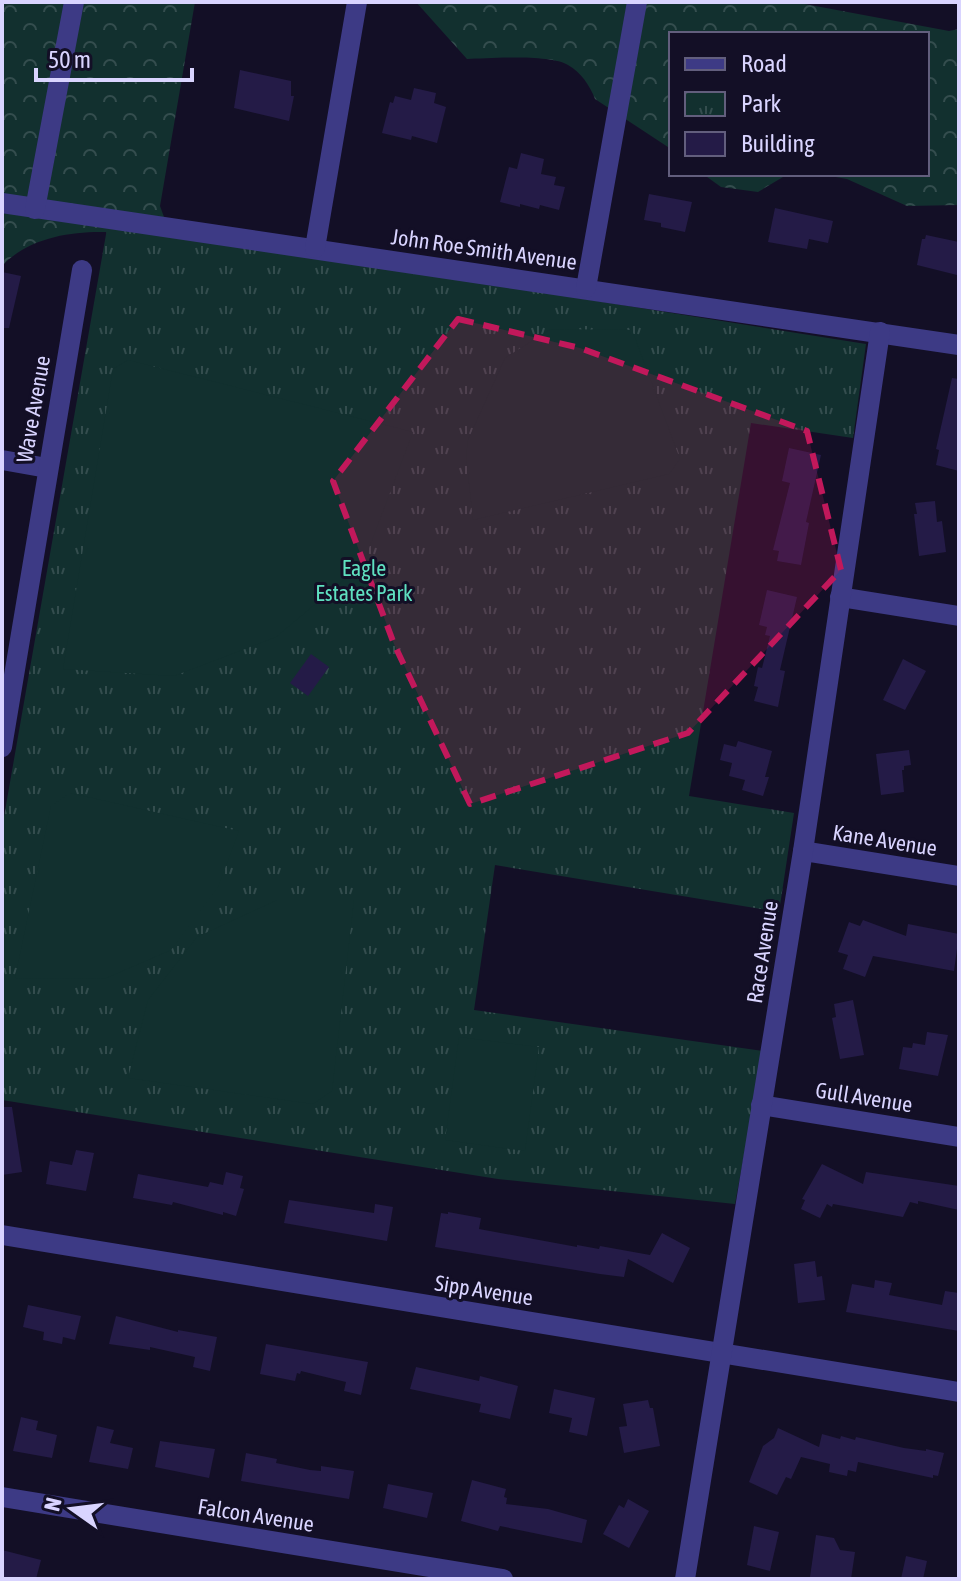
<svg xmlns="http://www.w3.org/2000/svg" width="961" height="1581" viewBox="0 0 961 1581" font-family="'Asap Condensed',sans-serif">
<style>
.forest{fill:url(#forest-crowns)}
.park{fill:url(#park-tufts)}
.garden{fill:#12302f}
.building{fill:#241b47}
.lines{fill:none;stroke-linecap:round;stroke-linejoin:round}
.minor{stroke:#3d3a85;stroke-width:20}
.marked{fill:#c2185b;fill-opacity:0.2;stroke:#c2185b;stroke-width:6;stroke-dasharray:16 10;stroke-linejoin:round}
.labels{text-anchor:middle;stroke-width:6;stroke-linejoin:round;paint-order:stroke}
.street-label{font-size:22px;fill:#d9d4ff;stroke:#130f26}
.park-label{font-size:22px;fill:#5fe0c0;stroke:#130f26}
</style>
<defs>
<pattern id="forest-crowns" width="20" height="18" patternUnits="userSpaceOnUse" patternTransform="scale(2)"><rect width="20" height="18" fill="#12302f"/><path d="M2 6a3 3 0 1 1 6 0M12 15a3 3 0 1 1 6 0" fill="none" stroke="#344d4e"/></pattern>
<pattern id="park-tufts" width="24" height="20" patternUnits="userSpaceOnUse" patternTransform="scale(2)"><rect width="24" height="20" fill="#12302f"/><path d="M3 7l-1-3M5 7V3M7 7l1-3M15 17l-1-3M17 17v-4M19 17l1-3" fill="none" stroke="#344d4e"/></pattern>
</defs>
<rect width="100%" height="100%" fill="#130f26"/>
<!-- forest -->
<g class="forest">
<path d="M2,2H195L160,206L173,242L115,252L106,232C70,231 28,238 2,266Z"/>
<path d="M416,2H794L949,31L959,29V205L907,206L847,179L819,174H927V34H671V149L595,99C590,86 581,72 568,65C551,54 489,58 467,59Z"/>
<path d="M703,174H788L758,192L721,187Z"/>
</g>
<!-- park -->
<path class="park" d="M108,223L866,344L853,438L751,423L689,796L794,813L779,912L495,865L474,1010L763,1051L735,1204L498,1179L2,1100V828Z"/>
<!-- garden -->
<g class="garden">
<path d="M551,329L632,330L680,459L669,474L473,520L466,456L468,440L505,358Z"/>
<path d="M128,360L413,432L363,564L276,637L174,676L63,669L113,369Z"/>
<path d="M70,793L239,831L218,887L171,950L104,979L15,978L51,806Z"/>
<path d="M277,900H354L332,1091L313,1104L128,1078L148,1000L197,937Z"/>
<path d="M459,1037L539,1047L525,1151L445,1140Z"/>
</g>
<!-- building -->
<g class="building">
<path d="M240,70L291,81V96H294L289,121L234,108Z"/>
<path d="M414,88L436,93L434,103L446,107L437,143L412,136L411,140L382,133L390,102L393,103L395,96L411,100Z"/>
<path d="M521,153L544,159L541,174L556,177L554,185L565,187L559,210L540,205L539,209L520,204V207L500,202L509,167L517,169Z"/>
<path d="M649,194L692,202L685,232L661,227V223L644,220Z"/>
<path d="M775,208L833,221L828,243L809,239L807,249L768,242Z"/>
<path d="M926,235L959,242L957,275L917,265L922,239H925Z"/>
<path d="M2,272L21,276L9,328H2Z"/>
<path d="M952,378L959,379V471L936,465L939,450L936,449Z"/>
<path d="M789,448L821,455L806,522L809,523L801,565L777,561L779,551L773,550L790,483L782,481Z"/>
<path d="M935,501L937,522L942,521L946,552L919,556L914,514H917L915,503Z"/>
<path d="M767,590L797,597L780,670L785,671L778,707L754,701L758,687L754,686L758,667L762,668L770,636L765,635L767,627L759,625Z"/>
<path d="M311,654L329,667L308,696L290,683Z"/>
<path d="M903,659L926,671L905,710L883,700Z"/>
<path d="M738,741L772,751L765,777H769L763,796L742,790L745,780L729,776L732,763L720,760L724,744L736,747Z"/>
<path d="M909,750L911,765L904,766V770H902L904,792L881,795L876,754Z"/>
<path d="M863,920L906,936L908,924L959,934L954,971L873,956L865,977L843,969L848,955L838,952L849,922L860,926Z"/>
<path d="M853,1000L864,1055L840,1059L832,1018L836,1017L834,1004Z"/>
<path d="M927,1032L948,1035L938,1076L899,1069L903,1047L912,1048L913,1043L925,1045Z"/>
<path d="M2,1107H12L22,1172L2,1175Z"/>
<path d="M76,1150L94,1153L86,1191L46,1184L50,1161L72,1165Z"/>
<path d="M822,1164L863,1184L866,1172L959,1186V1210L918,1201V1204L910,1202L903,1217L833,1204L832,1207L827,1204L820,1218L801,1209L805,1200L802,1199Z"/>
<path d="M226,1172L243,1176L240,1188L244,1189L236,1216L223,1212V1215L173,1202L172,1205L133,1198L138,1174L208,1187L210,1182L223,1185Z"/>
<path d="M289,1200L374,1213L375,1204L393,1207L387,1241L284,1223Z"/>
<path d="M448,1212L481,1218L479,1229L577,1247V1245L599,1249L600,1246L650,1255L662,1233L690,1248L673,1283L628,1259L624,1277L600,1274L435,1247L441,1213L448,1214Z"/>
<path d="M815,1261L817,1277L822,1276L825,1300L798,1303L794,1264Z"/>
<path d="M875,1280L892,1283L889,1295L942,1305L945,1291L959,1293V1331L846,1312L852,1284L874,1288Z"/>
<path d="M28,1305L81,1316L75,1340L63,1337L62,1344L43,1340L44,1332L23,1327Z"/>
<path d="M116,1316L178,1332V1330L217,1337L210,1371L193,1367L195,1357L150,1347V1350L109,1344Z"/>
<path d="M266,1344L368,1362L361,1395L344,1391L346,1382L301,1371L300,1374L297,1373L295,1381L260,1374Z"/>
<path d="M416,1367L479,1381L480,1376L518,1386L510,1419L479,1412L481,1404L410,1389Z"/>
<path d="M554,1389L595,1398L587,1436L569,1432L572,1418L549,1413Z"/>
<path d="M648,1400L650,1408H653L660,1446L624,1453L619,1427L627,1426L623,1404Z"/>
<path d="M21,1417L38,1421L36,1430L57,1435L52,1458L13,1451Z"/>
<path d="M97,1426L114,1430L110,1443L133,1448L128,1469L89,1462Z"/>
<path d="M778,1428L819,1447L822,1434L840,1439L841,1436L855,1440L856,1437L904,1448L926,1451V1449L944,1453L938,1476L933,1475V1478L858,1462L856,1472L848,1470L847,1476L829,1472L830,1464L801,1457L791,1479L786,1477L777,1495L749,1482L763,1446L774,1438Z"/>
<path d="M160,1441L215,1449L209,1478L155,1467Z"/>
<path d="M246,1453L277,1459L276,1463L310,1470L321,1471V1466L354,1471L349,1499L241,1481Z"/>
<path d="M472,1480L506,1489L504,1497L507,1498L506,1504L548,1509L587,1520L582,1543L500,1526L498,1531L461,1521Z"/>
<path d="M388,1484L433,1493L427,1518L383,1508Z"/>
<path d="M628,1499L649,1511L629,1548L603,1534L619,1505L624,1508Z"/>
<path d="M754,1526L779,1532L770,1571L747,1565Z"/>
<path d="M816,1535L834,1538L840,1550L855,1552L851,1579L810,1577Z"/>
<path d="M2,1550L41,1560L36,1579H2Z"/>
<path d="M906,1556L927,1561L923,1579H901Z"/>
</g>
<g class="lines">
<!-- minor -->
<g class="minor">
<path d="M2,203L959,345"/>
<path d="M35,209L74,2"/>
<path d="M315,248L357,2"/>
<path d="M586,288L637,2"/>
<path d="M2,460L47,468"/>
<path d="M840,597L959,616"/>
<path d="M2,747L82,270"/>
<path d="M803,851L959,876"/>
<path d="M761,1105L959,1137"/>
<path d="M2,1235L959,1392"/>
<path d="M2,1497L503,1579"/>
<path d="M685,1579L803,851L880,332"/>
</g>
</g>
<!-- marked area -->
<path class="marked" d="M458,319L580,348L807,431L841,570L688,733L470,804L394,644L333,481Z"/>
<g class="labels">
<!-- street labels -->
<g class="street-label">
<text transform="translate(484 249) rotate(8)" y="8">John Roe Smith Avenue</text>
<text transform="translate(33 409) rotate(-80)" y="8">Wave Avenue</text>
<text transform="translate(885 840) rotate(9)" y="8">Kane Avenue</text>
<text transform="translate(762 952) rotate(-81)" y="8">Race Avenue</text>
<text transform="translate(864 1097) rotate(9)" y="8">Gull Avenue</text>
<text transform="translate(484 1290) rotate(9)" y="8">Sipp Avenue</text>
<text transform="translate(256 1515) rotate(9)" y="8">Falcon Avenue</text>
</g>
<!-- park labels -->
<g class="park-label">
<text x="364" y="576">Eagle<tspan x="364" dy="25">Estates Park</tspan></text>
</g>
</g>
<!-- border -->
<rect width="961" height="1581" fill="none" stroke="#d9d4ff" stroke-width="8"/>
<!-- legend -->
<rect x="669" y="32" width="260" height="144" fill="#130f26" stroke="#625e7d" stroke-width="2"/>
<rect x="685" y="58" width="40" height="12" fill="#3d3a85" stroke="#625e7d" stroke-width="2"/>
<text x="741" y="72" font-size="24" fill="#d9d4ff">Road</text>
<rect x="685" y="92" width="40" height="24" fill="url(#park-tufts)" stroke="#625e7d" stroke-width="2"/>
<text x="741" y="112" font-size="24" fill="#d9d4ff">Park</text>
<rect x="685" y="132" width="40" height="24" fill="#241b47" stroke="#625e7d" stroke-width="2"/>
<text x="741" y="152" font-size="24" fill="#d9d4ff">Building</text>
<!-- north arrow -->
<g transform="translate(72 1509) rotate(284)" stroke="#130f26" stroke-width="6" paint-order="stroke">
<path d="M0-6L14 30L0 20L-14 30Z" fill="#d9d4ff"/>
<text y="-12" font-size="22" font-weight="bold" text-anchor="middle" fill="#d9d4ff">N</text>
</g>
<!-- scale -->
<path d="M36 68v12h156v-12" fill="none" stroke="#d9d4ff" stroke-width="4"/>
<text x="48" y="68" font-size="24" fill="#d9d4ff" stroke="#130f26" stroke-width="6" paint-order="stroke">50 m</text>
</svg>
